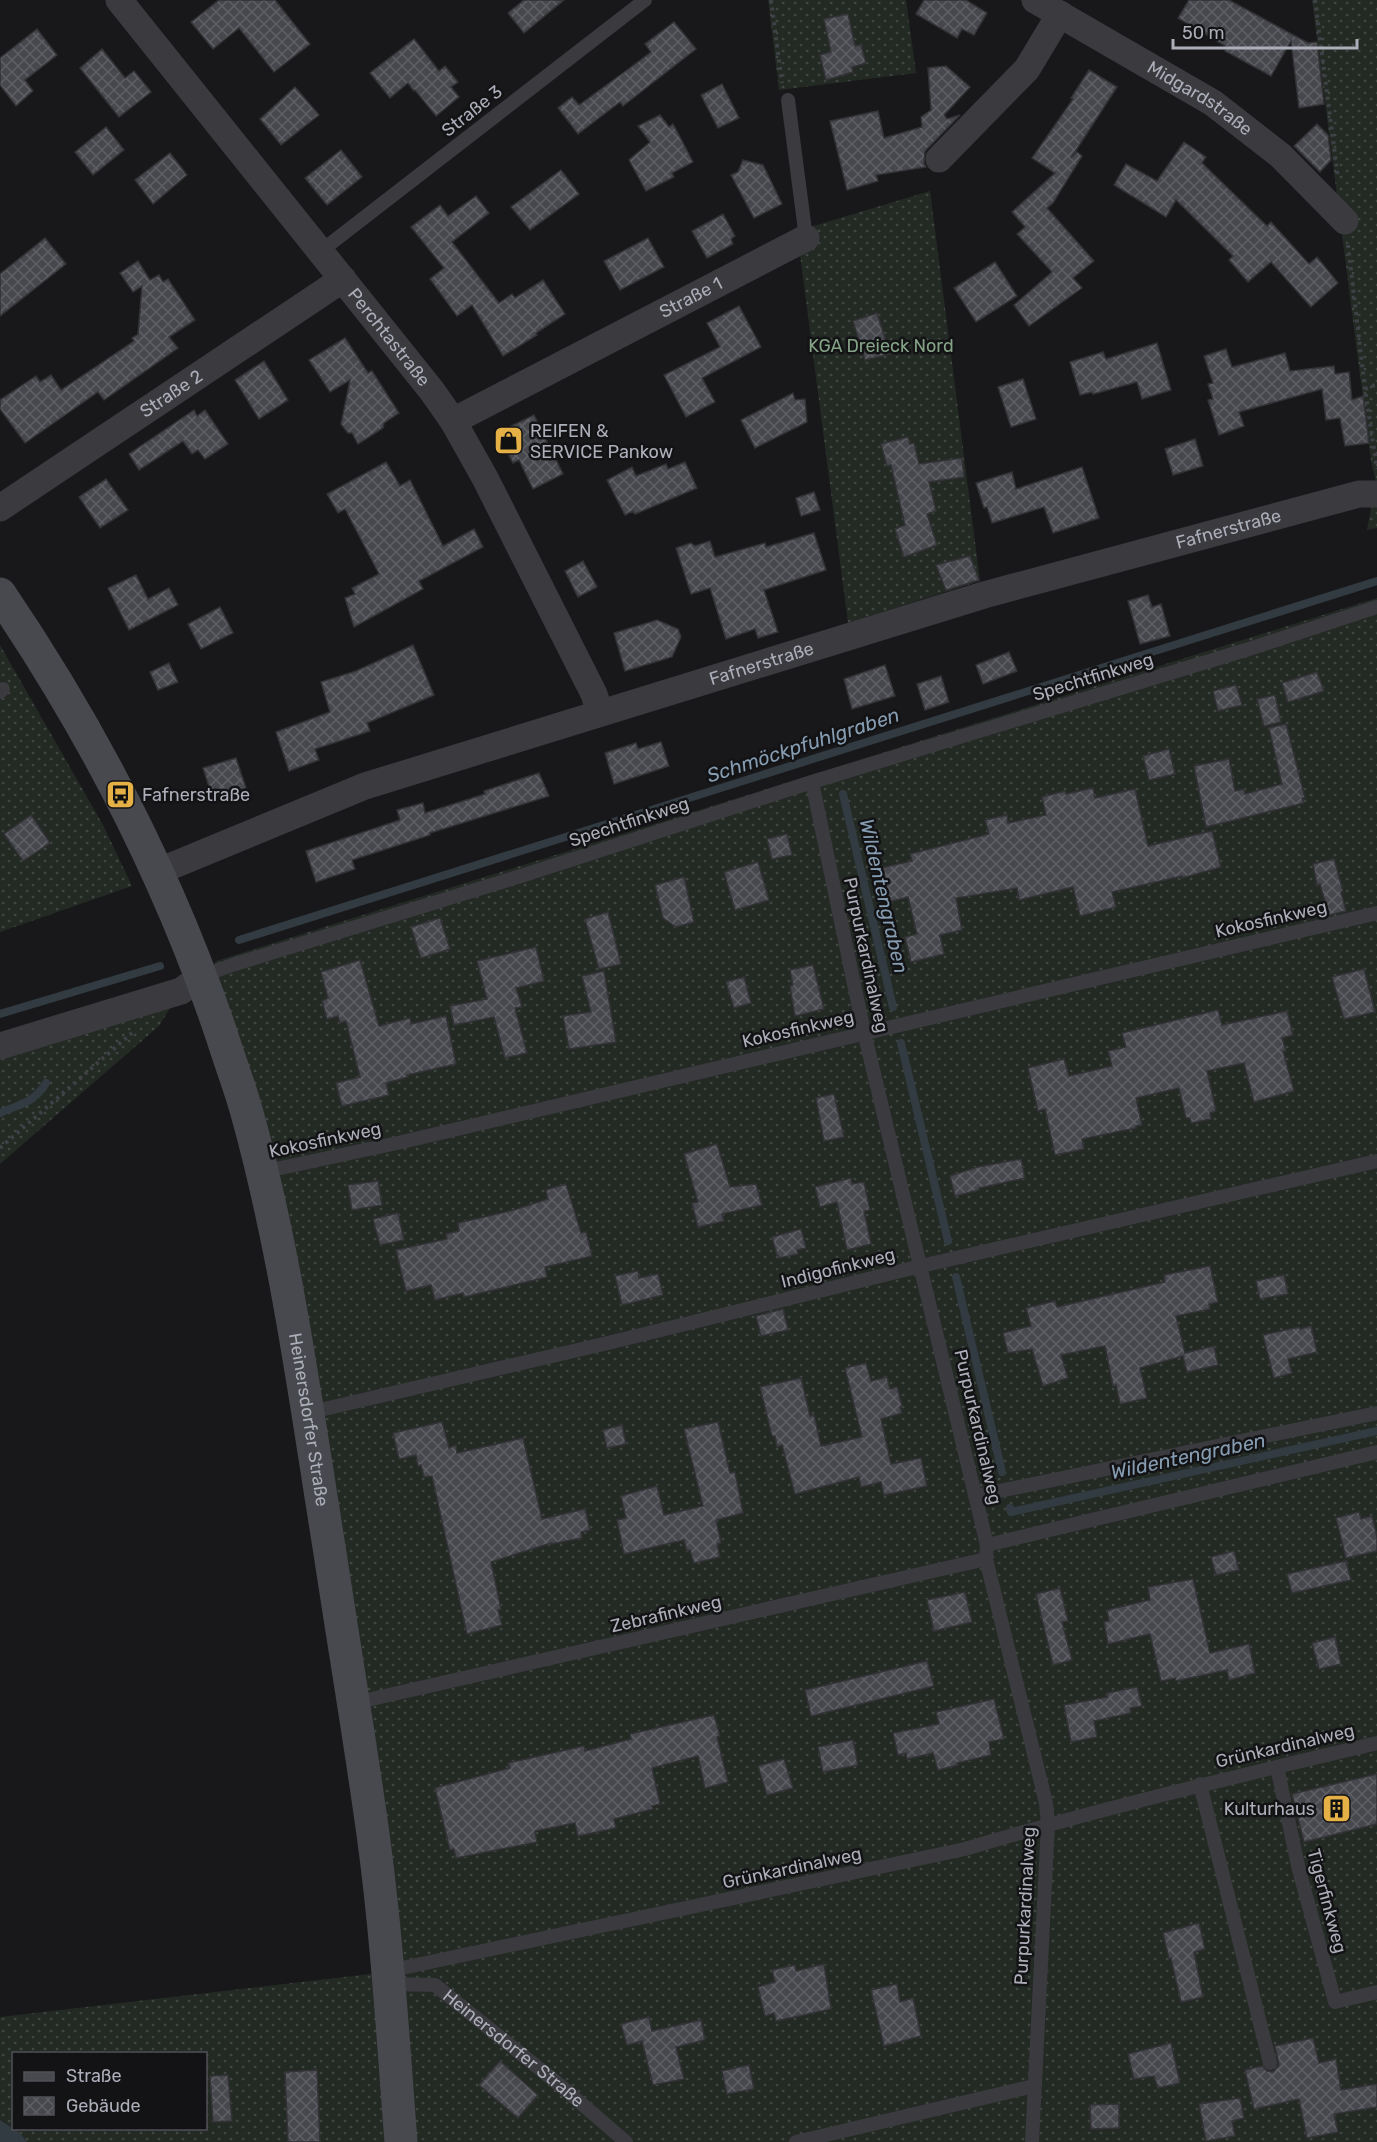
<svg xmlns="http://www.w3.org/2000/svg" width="1377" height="2142" viewBox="0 0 1377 2142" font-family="Rubik,sans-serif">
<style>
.grass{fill:url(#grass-dots);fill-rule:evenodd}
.water{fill:#323b42}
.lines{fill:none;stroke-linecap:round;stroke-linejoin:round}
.stream{stroke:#323b42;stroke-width:8}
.building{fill:url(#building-cross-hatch);stroke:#333236;stroke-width:1.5}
.path{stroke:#404146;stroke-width:4;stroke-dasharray:3 4.5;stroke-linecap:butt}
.service{stroke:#3a3a3f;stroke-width:14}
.minor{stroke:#3a3a3f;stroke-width:27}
.secondary{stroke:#48494f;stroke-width:33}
.labels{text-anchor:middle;stroke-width:5;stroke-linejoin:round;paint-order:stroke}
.street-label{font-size:18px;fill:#acafb9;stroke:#131315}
.park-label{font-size:18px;fill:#84a286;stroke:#131315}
.poi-label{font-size:18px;fill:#acafb9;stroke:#131315;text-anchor:start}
.water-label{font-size:20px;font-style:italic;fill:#869cb1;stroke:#131315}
</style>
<defs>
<pattern id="grass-dots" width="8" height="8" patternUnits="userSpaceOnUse" patternTransform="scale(1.5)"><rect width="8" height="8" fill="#232a24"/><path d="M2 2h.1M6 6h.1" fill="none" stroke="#404642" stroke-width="1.8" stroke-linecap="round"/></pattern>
<pattern id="building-cross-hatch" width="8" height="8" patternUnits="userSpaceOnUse" patternTransform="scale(1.5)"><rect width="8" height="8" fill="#47484d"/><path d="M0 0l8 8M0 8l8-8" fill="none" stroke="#5f6065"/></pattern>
</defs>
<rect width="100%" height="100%" fill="#18181a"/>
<!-- grass -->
<g class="grass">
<path d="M768,0H906L916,73L779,90Z"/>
<path d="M1312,0H1377V528L1367,530L1376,482L1371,461Z"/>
<path d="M930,191L980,581L848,623L797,231Z"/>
<path d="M1377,598V2142H0V2017L387,1972L288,1291L202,976L216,961ZM14,2054H206V2128H14Z"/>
<path d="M0,645L103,825L132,886L0,932Z"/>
<path d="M173,1003L159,1026L0,1164V1053Z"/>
</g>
<!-- water -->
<path class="water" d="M0,2120L20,2133L27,2142H0Z"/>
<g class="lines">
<!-- stream -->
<g class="stream">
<path d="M843,794L893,1007"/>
<path d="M239,940L1377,581"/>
<path d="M0,1014L160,966"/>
<path d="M901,1043L948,1241"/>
<path d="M0,1113C20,1104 34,1103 46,1083"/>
<path d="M956,1277L1002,1472"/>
<path d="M1010,1508L1011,1512L1377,1431"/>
</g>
</g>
<!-- building -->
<g class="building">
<path d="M219,0H275L310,44L274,72L239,28L213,49L191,22Z"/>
<path d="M524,0H564L524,33L508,13Z"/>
<path d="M924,0H966L987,13L974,35L962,29L957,38L916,14Z"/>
<path d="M1189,0H1229L1308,43L1317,42L1324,104L1299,108L1291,41L1271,76L1225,51L1227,47L1178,18Z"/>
<path d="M848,14L855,46L861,45L866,63L852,67L853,72L826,80L820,55L831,52L824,19Z"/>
<path d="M674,22L696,49L623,106L620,102L578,134L558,108L572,97L579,105L627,70L651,52L645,44Z"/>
<path d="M37,29L57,55L25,80L33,91L16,106L0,85V58Z"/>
<path d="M414,39L439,71L445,66L458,82L451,87L459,97L436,116L415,90L414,91L408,83L390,98L370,73Z"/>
<path d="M102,49L125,78L134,71L151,92L119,117L80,68Z"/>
<path d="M946,66L970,87L944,115L947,119L960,115L925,151L924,163L926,167L876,175L878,181L847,190L830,121L878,111L884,138L922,127L921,117L931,110L928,68Z"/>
<path d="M1089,70L1117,87L1071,158L1077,152L1082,156L1053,203L1047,208L1094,261L1073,278L1082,288L1029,326L1014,305L1052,272L1017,234L1025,227L1012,212L1055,173L1032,158L1073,99L1071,98Z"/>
<path d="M722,84L739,118L718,128L701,95Z"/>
<path d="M295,87L319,115L281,145L260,119Z"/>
<path d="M660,115L669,127L673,124L693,162L672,173L674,177L646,191L629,160L650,142L638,126Z"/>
<path d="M1317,124L1328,135L1331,160L1320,172L1294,146Z"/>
<path d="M106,127L124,150L93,175L75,152Z"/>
<path d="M1184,142L1206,157L1202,163L1267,226L1271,222L1309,264L1317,257L1338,283L1311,307L1271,262L1248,282L1229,260L1233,256L1176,200L1166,217L1114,185L1126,164L1157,181Z"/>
<path d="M341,150L362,177L327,205L305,178Z"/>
<path d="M170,153L187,175L153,204L135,180Z"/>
<path d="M743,160L763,165L782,204L754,218L731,175L738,172Z"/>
<path d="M561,170L579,194L530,230L511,207Z"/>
<path d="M476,196L489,213L452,242L499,303L512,294L515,298L543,280L565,314L536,333L537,335L503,356L472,305L457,316L430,279L444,268L411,227L440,205L448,216Z"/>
<path d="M723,214L735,236L731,239L733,244L707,258L692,231Z"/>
<path d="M45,238L66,264L0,316V274Z"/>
<path d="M648,238L664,267L620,290L604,261Z"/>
<path d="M138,261L150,280L159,275L163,282L168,279L195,320L169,337L178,348L104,400L98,392L25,443L0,409V400L36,376L40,382L51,375L61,390L134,341L132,338L138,334L142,286L133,292L120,273Z"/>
<path d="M995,262L1017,296L976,322L954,288Z"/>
<path d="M739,306L761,347L702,378L715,402L686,417L664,375L720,347L707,323Z"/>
<path d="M877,313L890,354L865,360L853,321Z"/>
<path d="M345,338L368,373L372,371L399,413L384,423L383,428L358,444L352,433H348L341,424L350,380L330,392L309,360Z"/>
<path d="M1157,343L1171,390L1142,399L1137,382L1093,394L1092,392L1080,395L1070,362L1103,352L1106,359Z"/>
<path d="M1226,349L1232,367L1285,353L1290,371L1334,366L1335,374L1349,372L1352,400L1363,396L1369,443L1345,446L1340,418L1326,420L1322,389L1239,412L1244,426L1219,435L1208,400L1213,399L1208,384L1213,383L1204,356Z"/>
<path d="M264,361L288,400L259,419L235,380Z"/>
<path d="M1023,379L1036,419L1011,427L998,387Z"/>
<path d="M793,393L795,400L805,399L807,422L755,448L741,420Z"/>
<path d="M194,410L197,416L205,410L228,444L205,459L198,450L192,454L183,441L139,470L129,454Z"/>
<path d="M534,415L563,474L533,489L519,460L513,463L497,433Z"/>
<path d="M908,437L910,444L914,443L919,464L962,458L964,477L929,482L936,511L927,514L937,545L904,557L895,529L905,525L891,465L887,466L881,444Z"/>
<path d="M1195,439L1203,466L1173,475L1165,449Z"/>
<path d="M386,462L400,486L410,480L443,546L474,529L483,547L419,581L423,589L354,627L345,598L355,594L352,588L379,574L345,509L338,513L327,494Z"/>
<path d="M685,462L697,488L635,514L633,511L625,515L607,480L632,467L636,476L666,464L668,469Z"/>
<path d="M1082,467L1099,518L1053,533L1044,507L992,523L987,507L984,508L976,483L1012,472L1016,489Z"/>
<path d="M106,479L128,510L100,528L79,497Z"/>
<path d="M814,492L820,510L801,516L796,498Z"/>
<path d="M814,533L826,570L764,590L778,632L758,638L755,629L726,639L710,588L691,594L676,548L691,543L695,546L710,541L715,557L765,543L766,547Z"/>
<path d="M970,556L979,580L946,590L936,565Z"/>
<path d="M583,561L597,587L578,597L565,571Z"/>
<path d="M136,575L148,599L169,588L178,605L129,630L108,588Z"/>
<path d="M1148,595L1152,607L1161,604L1170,636L1140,644L1128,601Z"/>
<path d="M220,607L233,633L201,649L188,624Z"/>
<path d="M657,620L678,629L681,637L672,657L625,671L614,633Z"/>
<path d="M413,645L434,695L367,723L370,731L315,749L319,760L289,771L276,732L330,712L321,682L356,671Z"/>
<path d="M1009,652L1017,671L983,684L976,665Z"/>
<path d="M169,663L178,682L158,690L150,672Z"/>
<path d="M885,665L895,696L852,709L844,679Z"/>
<path d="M1317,672L1324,691L1288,702L1282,683Z"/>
<path d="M941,676L949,702L925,710L917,684Z"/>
<path d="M1236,685L1242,705L1218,711L1213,691Z"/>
<path d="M1275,695L1281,722L1264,726L1257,699Z"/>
<path d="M1286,724L1305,798H1302L1304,803L1206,827L1194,766L1229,759L1235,791L1244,789L1245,794L1282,784L1269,728Z"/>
<path d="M661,742L669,766L614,784L605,753L636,743L638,749Z"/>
<path d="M1169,749L1175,774L1149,780L1143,756Z"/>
<path d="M236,758L246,788L213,799L203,768Z"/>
<path d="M539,773L549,796L430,833V835L352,860L355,869L316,882L306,851L400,820L397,810L423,803L425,813L485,794L484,791Z"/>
<path d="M1093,788L1095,798L1135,789L1148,846L1212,831L1221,867L1182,878V876L1112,892L1116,907L1080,916L1073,887L1019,900L1017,888L956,898L962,930L940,935L944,954L911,962L905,937L917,934L908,897L889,902L881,868L912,861L910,854L989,834L985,820L1007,815L1008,823L1046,815L1042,797L1065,791L1066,794Z"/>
<path d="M31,815L50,843L23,861L4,834Z"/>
<path d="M787,834L792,855L772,859L767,839Z"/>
<path d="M1334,859L1343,891L1341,892L1346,911L1329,915L1320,884L1317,885L1313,864Z"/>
<path d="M758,862L769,900L735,910L724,872Z"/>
<path d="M684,877L694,922L676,927L663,918L655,885Z"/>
<path d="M608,912L621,964L599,969L585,919Z"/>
<path d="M440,918L450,949L421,958L411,927Z"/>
<path d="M536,947L544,981L516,988L522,1007L515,1008L527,1053L505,1058L494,1017L454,1025L450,1006L487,999L477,961Z"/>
<path d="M360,960L379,1026L410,1018L411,1024L446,1016L456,1064L407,1075L408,1077L386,1083L389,1095L342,1106L336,1083L360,1077L346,1021L340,1023L338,1016L327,1019L322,1001L328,998L321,972Z"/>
<path d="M813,965L824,1009L795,1016L790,986L793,985L790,970Z"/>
<path d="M1364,969L1375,1012L1344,1019L1332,977Z"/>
<path d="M604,971L616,1042L569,1049L563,1016L591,1012L582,976Z"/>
<path d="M744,977L751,1003L734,1008L726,982Z"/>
<path d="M1218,1010L1222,1025L1287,1011L1293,1035L1282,1038L1286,1051H1283L1294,1091L1254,1102L1244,1063L1207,1071L1216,1111L1210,1113L1211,1119L1191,1123L1190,1118H1186L1179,1088L1136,1098L1142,1125L1136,1126V1128L1082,1139L1084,1149L1055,1155L1045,1109L1038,1111L1028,1068L1064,1059L1069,1076L1112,1066L1108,1051L1126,1047L1122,1033Z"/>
<path d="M834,1094L844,1137L824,1141L816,1098Z"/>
<path d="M717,1144L730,1187L756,1184L762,1205L722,1214L724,1221L698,1227L692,1203L698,1202L684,1154Z"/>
<path d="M1021,1159L1025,1178L979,1188V1190L955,1196L950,1176L978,1167Z"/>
<path d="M851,1178L852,1184L864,1182L870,1210L864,1211L871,1244L847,1250L837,1202L820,1207L815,1187Z"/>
<path d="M378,1181L382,1205L352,1210L348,1185Z"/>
<path d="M566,1184L581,1233L586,1232L592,1256L545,1267L547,1277L464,1297L463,1293L435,1300L431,1285L406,1291L396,1250L447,1239L446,1234L459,1231L458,1223L514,1210L548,1199L546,1190Z"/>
<path d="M398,1213L404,1240L380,1245L373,1219Z"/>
<path d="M801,1229L806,1248L797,1250L798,1254L779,1258L778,1255H777L772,1237Z"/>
<path d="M1210,1266L1218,1302L1209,1304L1210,1309L1176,1316L1185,1353L1214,1346L1218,1365L1187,1372L1183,1356L1140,1368L1147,1398L1120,1404L1116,1385L1113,1386L1105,1346L1061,1355L1068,1378L1043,1386L1032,1349L1008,1353L1003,1333L1031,1326L1026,1308L1055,1301L1057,1307L1165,1282L1164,1275Z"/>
<path d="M638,1271L639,1278L658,1274L663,1295L622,1305L615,1276Z"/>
<path d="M1284,1275L1288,1294L1260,1299L1256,1281Z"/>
<path d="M783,1309L788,1330L761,1336L756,1316Z"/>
<path d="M1311,1326L1317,1352L1288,1359L1292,1373L1274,1378L1263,1335L1299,1327L1300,1329Z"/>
<path d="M866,1363L871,1381L887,1377L890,1389L897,1387L902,1406L900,1407L902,1413L881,1419L891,1464L921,1458L927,1486L884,1495L881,1482L861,1487L859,1477L795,1494L782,1445L777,1447L775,1436H772L760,1387L801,1378L810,1416L814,1415L821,1446L862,1437L845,1368Z"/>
<path d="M442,1422L449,1448L456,1445L457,1453L523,1438L542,1519L585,1509L590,1530L581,1532L582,1538L551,1544V1543L491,1562L501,1609L498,1610L502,1625L467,1634L432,1476L424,1477L421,1465L418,1466L416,1455L399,1459L393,1433Z"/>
<path d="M718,1422L730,1473L735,1472L743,1513L716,1520L721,1543L717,1544L720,1557L694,1563L690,1550L687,1551L684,1540L624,1554L617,1520L626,1518L621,1496L657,1486L664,1515L703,1506L684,1429Z"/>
<path d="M622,1425L626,1444L607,1448L603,1430Z"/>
<path d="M1359,1512L1361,1519L1372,1516L1377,1537V1551L1346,1558L1336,1518Z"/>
<path d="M1234,1551L1239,1570L1216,1575L1211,1557Z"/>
<path d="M1346,1561L1351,1580L1292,1593L1287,1574Z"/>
<path d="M1193,1579L1210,1653L1249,1644L1255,1673L1229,1680L1227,1670L1176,1681L1175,1678L1161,1681L1150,1634L1108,1644L1104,1622L1109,1621L1107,1610L1150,1600L1148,1587Z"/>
<path d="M1060,1588L1068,1621L1062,1622L1072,1660L1053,1665L1036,1594Z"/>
<path d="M965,1592L972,1622L934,1631L927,1600Z"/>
<path d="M1335,1637L1341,1664L1319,1669L1312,1643Z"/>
<path d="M927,1661L934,1686L811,1716L805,1690Z"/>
<path d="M1137,1687L1142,1706L1130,1708L1131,1713L1094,1721L1097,1737L1071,1742L1064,1705L1108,1697L1107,1693Z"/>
<path d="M994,1699L1004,1739L989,1742L991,1755L957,1763L958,1765L938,1770L933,1753L907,1759L906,1753L898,1755L893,1733L939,1724L936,1712Z"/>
<path d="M714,1715L720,1736L717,1737L728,1782L705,1788L698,1756L652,1768L660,1804L652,1806L653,1809L614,1819L616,1828L578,1836L575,1823L535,1831L537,1842L456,1858L454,1849L450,1850L435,1788L510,1768L508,1763L584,1746L585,1751L631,1739L630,1734Z"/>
<path d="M853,1740L858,1765L823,1772L818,1747Z"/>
<path d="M784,1759L793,1788L767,1795L758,1766Z"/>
<path d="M1377,1774V1824L1304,1842L1292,1794Z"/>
<path d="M1199,1923L1205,1949L1194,1952L1203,1997L1181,2002L1171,1958L1169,1959L1163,1933Z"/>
<path d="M824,1964L831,2009L776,2021L774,2013L765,2016L758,1987L775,1982L772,1970L795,1965L796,1971Z"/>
<path d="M897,1984L900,2002L913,1998L921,2036L884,2046L871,1990Z"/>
<path d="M649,2017L652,2031L701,2020L705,2040L676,2047L684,2079L653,2085L642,2041L627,2045L621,2024Z"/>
<path d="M1313,2038L1319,2063L1336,2059L1341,2090L1377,2084V2107L1334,2114L1338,2132L1307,2138L1299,2099L1254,2109L1245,2070L1262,2066L1267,2071L1273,2072L1279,2065L1275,2046Z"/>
<path d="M1171,2043L1180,2083L1158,2088L1154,2076L1134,2079L1128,2054Z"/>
<path d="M500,2061L538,2095L518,2118L479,2085Z"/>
<path d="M749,2065L754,2089L727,2094L722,2071Z"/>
<path d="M317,2070L320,2142H288L285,2072Z"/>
<path d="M228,2075L232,2121L213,2122L210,2076Z"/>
<path d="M1240,2098L1244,2118L1232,2121L1235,2136L1206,2141L1199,2104Z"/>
<path d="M1119,2104V2128L1091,2129L1090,2105Z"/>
</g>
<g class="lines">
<!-- path -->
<g class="path">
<path d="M771,0L782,83"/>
<path d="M1315,0L1338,178"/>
<path d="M1348,245L1365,389L1377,469"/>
<path d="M1365,389L1377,384"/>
<path d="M0,1148L132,1033"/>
</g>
<!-- service -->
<g class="service">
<path d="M788,100L806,238"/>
<path d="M321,251L645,0"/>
<path d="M0,692L3,689"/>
<path d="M812,782L864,1032L987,1545L986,1559L1046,1803L1048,1824L1032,2142"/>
<path d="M202,976L232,965L524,875L812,782L1249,649L1377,607"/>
<path d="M262,1172L402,1142L1377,913"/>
<path d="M307,1413L608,1343L921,1266L1377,1161"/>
<path d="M975,1496L1377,1413"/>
<path d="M987,1545L1377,1452"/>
<path d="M354,1703L986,1559"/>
<path d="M1277,1767L1299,1870L1335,2002L1377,1992"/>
<path d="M1200,1784L1270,2063"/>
<path d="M388,1971L965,1849C1101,1808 1239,1776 1377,1743"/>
<path id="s1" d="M389,1984L435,1985L561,2086L626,2142"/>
<path d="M796,2142L1034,2086"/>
</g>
<!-- minor -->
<g class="minor">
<path id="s2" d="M119,0L432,391L453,421L485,478L594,694L600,713"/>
<path id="s3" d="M1035,0L1213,103L1281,156L1345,221"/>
<path d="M939,159L1027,69L1060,14"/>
<path id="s4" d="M453,421L806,238"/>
<path id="s5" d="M0,508L343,279"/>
<path id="s6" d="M157,872L365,786L984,595L1359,494H1377"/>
<path d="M0,1046L181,991L202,976"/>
</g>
<!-- secondary -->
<path class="secondary" id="s7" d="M0,594C93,731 169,878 222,1036C230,1062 240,1087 247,1113C287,1257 306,1405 330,1553C344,1646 360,1740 373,1834C387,1936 393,2039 401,2142"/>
</g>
<!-- icons -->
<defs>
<symbol id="shop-square" viewBox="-11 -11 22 22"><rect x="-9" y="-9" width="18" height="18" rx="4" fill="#e5b146" stroke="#131315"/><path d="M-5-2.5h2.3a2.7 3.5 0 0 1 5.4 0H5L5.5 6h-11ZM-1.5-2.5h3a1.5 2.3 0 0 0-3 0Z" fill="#111"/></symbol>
<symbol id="bus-square" viewBox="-11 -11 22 22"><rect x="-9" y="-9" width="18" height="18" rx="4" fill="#e5b146" stroke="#131315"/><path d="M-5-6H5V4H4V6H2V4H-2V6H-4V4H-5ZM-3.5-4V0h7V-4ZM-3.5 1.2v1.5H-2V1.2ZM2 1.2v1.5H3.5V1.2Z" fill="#111"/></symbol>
<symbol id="building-square" viewBox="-11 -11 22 22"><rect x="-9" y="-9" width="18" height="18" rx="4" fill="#e5b146" stroke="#131315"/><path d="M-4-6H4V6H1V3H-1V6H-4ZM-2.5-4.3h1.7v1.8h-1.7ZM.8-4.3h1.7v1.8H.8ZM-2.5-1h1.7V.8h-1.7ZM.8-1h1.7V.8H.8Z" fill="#111"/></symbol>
</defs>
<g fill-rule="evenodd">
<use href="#shop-square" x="492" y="424" width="33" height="33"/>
<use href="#bus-square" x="104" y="778" width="33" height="33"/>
<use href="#building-square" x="1320" y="1792" width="33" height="33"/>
</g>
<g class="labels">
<!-- street labels -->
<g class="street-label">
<text dy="6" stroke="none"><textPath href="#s3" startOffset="192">Midgardstraße</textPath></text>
<text transform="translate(472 111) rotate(-38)" y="6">Straße 3</text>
<text dy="6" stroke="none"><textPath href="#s4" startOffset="268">Straße 1</textPath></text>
<text dy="6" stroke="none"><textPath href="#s2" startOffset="432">Perchtastraße</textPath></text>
<text dy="6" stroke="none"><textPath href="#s5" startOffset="206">Straße 2</textPath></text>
<text dy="6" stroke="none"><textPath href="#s6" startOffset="1126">Fafnerstraße</textPath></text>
<text dy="6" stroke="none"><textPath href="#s6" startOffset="640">Fafnerstraße</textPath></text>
<text transform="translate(1093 677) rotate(-17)" y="6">Spechtfinkweg</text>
<text transform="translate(629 822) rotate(-18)" y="6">Spechtfinkweg</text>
<text transform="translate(1271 919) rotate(-13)" y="6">Kokosfinkweg</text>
<text transform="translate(866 955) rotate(78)" y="6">Purpurkardinalweg</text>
<text transform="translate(798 1029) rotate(-13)" y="6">Kokosfinkweg</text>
<text transform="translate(325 1140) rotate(-12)" y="6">Kokosfinkweg</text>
<text transform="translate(838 1268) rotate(-14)" y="6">Indigofinkweg</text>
<text dy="6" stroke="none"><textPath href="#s7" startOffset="890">Heinersdorfer Straße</textPath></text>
<text transform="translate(978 1427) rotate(77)" y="6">Purpurkardinalweg</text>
<text transform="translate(666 1614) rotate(-13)" y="6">Zebrafinkweg</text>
<text transform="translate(1285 1746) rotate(-13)" y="6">Grünkardinalweg</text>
<text transform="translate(792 1868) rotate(-12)" y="6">Grünkardinalweg</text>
<text transform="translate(1327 1901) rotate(75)" y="6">Tigerfinkweg</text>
<text transform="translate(1025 1906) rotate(-87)" y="6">Purpurkardinalweg</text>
<text dy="6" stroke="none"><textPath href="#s1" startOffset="147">Heinersdorfer Straße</textPath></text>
</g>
<!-- park labels -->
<g class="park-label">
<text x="881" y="352">KGA Dreieck Nord</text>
</g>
<!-- poi labels -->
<g class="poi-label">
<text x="530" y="437">REIFEN &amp;<tspan x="530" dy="21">SERVICE Pankow</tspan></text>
<text x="142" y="801">Fafnerstraße</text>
<text x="1315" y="1815" text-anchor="end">Kulturhaus</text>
</g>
<!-- water labels -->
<g class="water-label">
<text transform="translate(803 745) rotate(-18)" y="7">Schmöckpfuhlgraben</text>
<text transform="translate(884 896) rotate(77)" y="7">Wildentengraben</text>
<text transform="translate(1188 1456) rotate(-12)" y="7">Wildentengraben</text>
</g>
</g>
<!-- legend -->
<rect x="12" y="2052" width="195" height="78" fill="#131315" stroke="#505157" stroke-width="1.5"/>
<rect x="24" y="2072" width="30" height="9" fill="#48494f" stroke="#505157" stroke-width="1.5"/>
<text x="66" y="2082" font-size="18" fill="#acafb9">Straße</text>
<rect x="24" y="2097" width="30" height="18" fill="url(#building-cross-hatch)" stroke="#505157" stroke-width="1.5"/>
<text x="66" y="2112" font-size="18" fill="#acafb9">Gebäude</text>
<!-- scale -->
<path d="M1173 39v9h184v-9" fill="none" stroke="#acafb9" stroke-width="3"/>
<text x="1182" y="39" font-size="18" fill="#acafb9" stroke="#131315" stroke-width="4.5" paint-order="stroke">50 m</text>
</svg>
